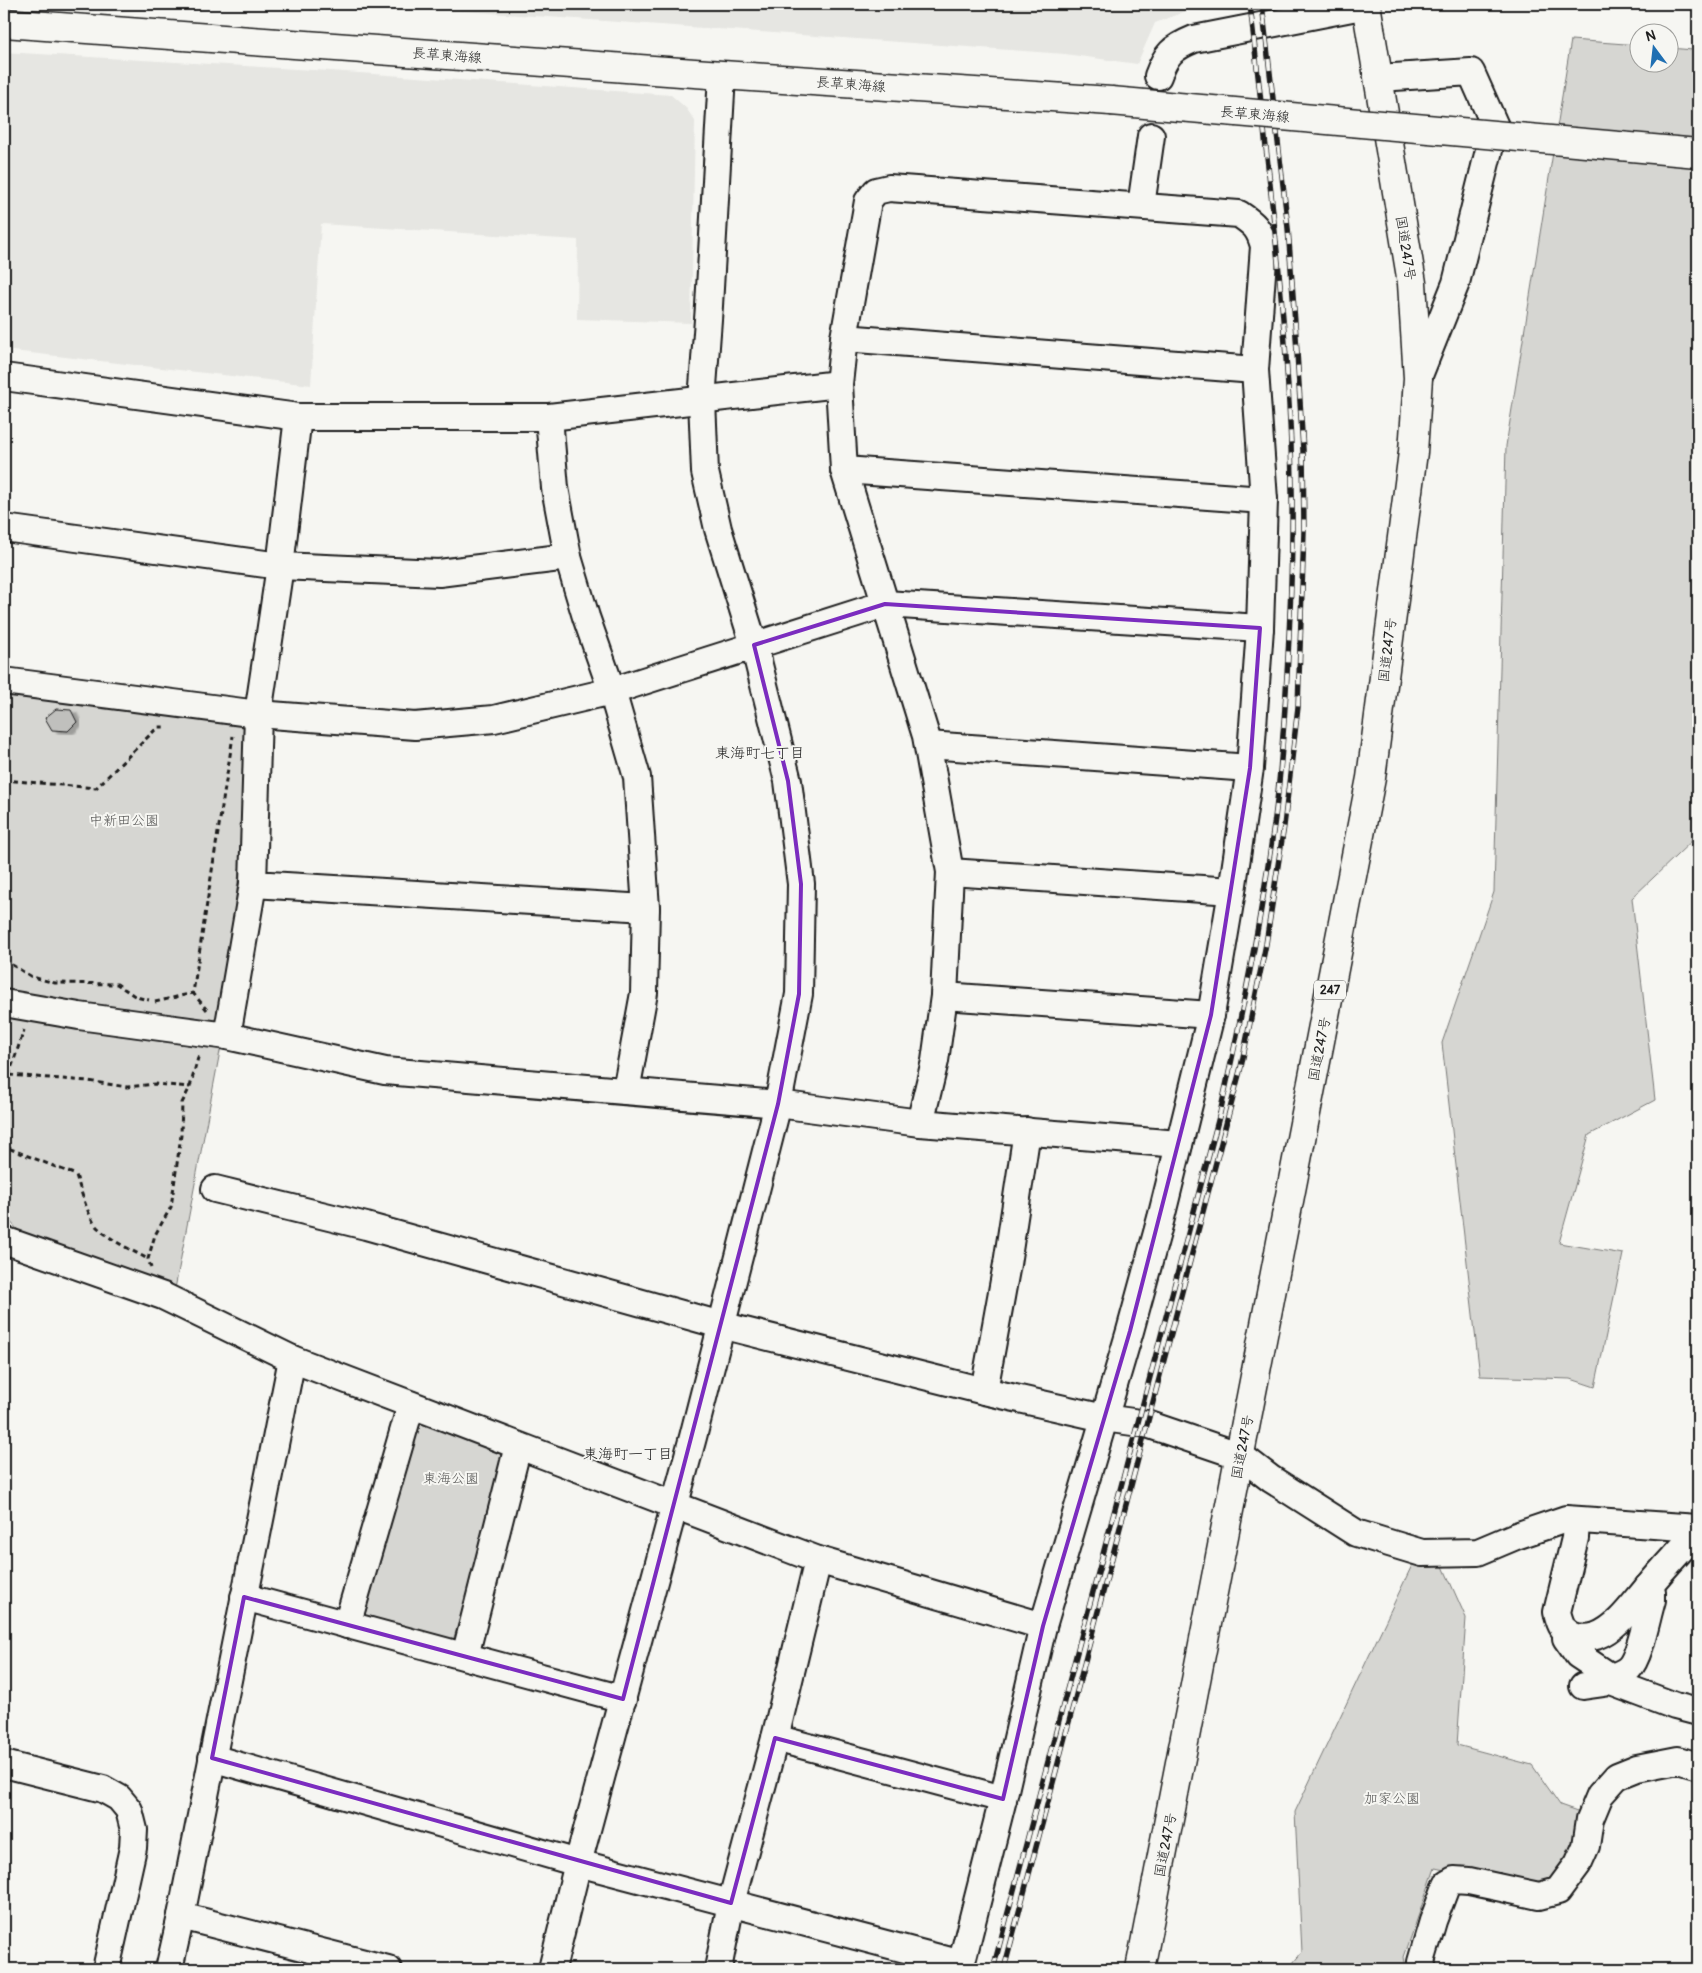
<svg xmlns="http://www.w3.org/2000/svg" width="1702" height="1973" viewBox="0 0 1702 1973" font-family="Pangolin,'Klee One',sans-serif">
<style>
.built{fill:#e6e6e2}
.green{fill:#d6d6d2;stroke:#797977}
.building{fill:#c0c0bd;stroke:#1c1c1c;filter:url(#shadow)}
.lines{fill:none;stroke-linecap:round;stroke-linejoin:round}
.minor-casing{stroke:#1c1c1c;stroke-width:30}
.major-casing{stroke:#1c1c1c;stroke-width:31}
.highway-casing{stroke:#1c1c1c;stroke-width:31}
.path{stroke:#1c1c1c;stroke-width:3;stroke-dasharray:5 4;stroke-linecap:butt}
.minor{stroke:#f6f6f2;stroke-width:26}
.major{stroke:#f6f6f2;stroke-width:28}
.highway{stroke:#f6f6f2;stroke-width:28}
.rail-casing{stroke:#1c1c1c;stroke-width:5.5}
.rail{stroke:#f6f6f2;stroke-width:4;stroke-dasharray:11;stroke-linecap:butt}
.major-bridge-casing{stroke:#1c1c1c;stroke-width:31;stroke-linecap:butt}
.major-bridge{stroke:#f6f6f2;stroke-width:28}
.marked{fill:none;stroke:#7b2cbf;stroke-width:4;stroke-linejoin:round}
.labels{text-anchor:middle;stroke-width:4;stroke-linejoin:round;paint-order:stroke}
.shield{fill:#f6f6f2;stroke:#5d5d5c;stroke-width:1}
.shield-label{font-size:12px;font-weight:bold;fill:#1c1c1c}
.street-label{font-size:14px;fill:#1c1c1c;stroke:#f6f6f2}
.park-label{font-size:14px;fill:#545453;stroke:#f6f6f2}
.neighbourhood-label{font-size:15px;fill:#1c1c1c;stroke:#f6f6f2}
</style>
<defs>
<filter id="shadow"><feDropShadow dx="5.5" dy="3" stdDeviation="1" flood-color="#0004"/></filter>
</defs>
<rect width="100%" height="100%" fill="#f6f6f2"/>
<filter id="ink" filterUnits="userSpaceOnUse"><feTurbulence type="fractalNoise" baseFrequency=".02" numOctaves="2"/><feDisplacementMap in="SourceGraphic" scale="10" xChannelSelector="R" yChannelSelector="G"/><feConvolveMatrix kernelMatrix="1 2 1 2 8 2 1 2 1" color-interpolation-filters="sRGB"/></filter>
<g filter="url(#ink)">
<!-- built -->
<g class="built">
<path d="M367,4H1236L1197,7L1155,23L1137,64L1065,54Z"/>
<path d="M4,52L331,71L671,95L686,108L695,121L691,323L577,319L578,240L321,224L311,385L4,350Z"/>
</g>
<!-- green -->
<g class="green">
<path d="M1698,30V835L1632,898L1655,1100L1589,1135L1559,1243L1623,1254L1595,1387L1571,1379L1480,1376L1442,1043L1494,892L1506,446L1571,40L1639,45L1640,62H1670V48L1693,50Z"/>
<path d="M4,681L258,714L221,1022L214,1027L4,1000Z"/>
<path d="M7,1017L221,1046L175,1289L18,1230L4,1215V1030Z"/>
<path d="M418,1417L513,1443L452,1644L358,1618Z"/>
<path d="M1414,1561L1442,1564L1466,1618L1457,1745L1532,1765L1560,1805L1580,1812L1574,1844L1556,1881L1535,1889L1435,1868L1404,1957L1406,1969H1288L1302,1952L1295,1812Z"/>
</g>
<!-- building -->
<path class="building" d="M56,709L71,710L77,722L68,731L52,730L45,718Z"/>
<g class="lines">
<defs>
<g id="minor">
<path d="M1158,76C1166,54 1172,48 1194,39L1367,5"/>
<path d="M1379,78L1471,72L1495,126L1456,283L1418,378"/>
<path d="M1141,206L1151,136"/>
<path d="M844,338L1255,370"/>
<path d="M4,377L298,417H549L839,384"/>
<path d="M298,417L280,566L258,714L253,884L646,908"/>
<path d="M549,417L555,488L568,557L586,617L612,691L637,777L646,908L644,993L626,1091"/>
<path d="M844,470L1264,500"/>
<path d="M4,528L280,566L439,573L568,557"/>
<path d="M4,681L258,714L415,726L494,719L612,691L885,604L1260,628"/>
<path d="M928,745L1250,768"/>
<path d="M950,872L1232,891"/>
<path d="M944,996L1211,1015"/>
<path d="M4,1003L79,1016L227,1036L385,1071L778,1104L920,1123L1179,1144"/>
<path d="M227,1036L253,884"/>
<path d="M920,1123L935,1061L944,996L950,872L926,736L844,470L839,384L844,338L868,201L876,191L889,188L1239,214C1254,224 1259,228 1264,246L1255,370L1264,500L1260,628L1250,768L1232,891L1211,1015L1161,1218L1130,1331L1043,1626L1003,1799L960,1969"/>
<path d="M215,1189L366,1226L721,1325L984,1391L1104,1418L1147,1424L1241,1456L1271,1479L1356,1533L1422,1553L1478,1552L1516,1536L1566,1519L1698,1528"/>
<path d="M4,1240L163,1296L292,1359L818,1560L1043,1626"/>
<path d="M984,1391L1007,1264L1027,1131"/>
<path d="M1576,1520L1575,1538L1557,1612C1560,1624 1563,1634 1577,1637C1583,1638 1590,1638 1596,1636C1618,1628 1634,1603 1649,1586C1661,1571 1674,1557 1687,1543L1693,1536L1695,1528"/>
<path d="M244,1597L623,1699"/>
<path d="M347,1625L411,1405"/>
<path d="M1567,1632L1566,1638L1578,1655L1611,1677C1617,1675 1624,1673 1629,1668C1640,1657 1647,1616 1652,1600V1592L1648,1587"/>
<path d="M465,1656L518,1446"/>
<path d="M1611,1682L1675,1706L1698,1712"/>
<path d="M1583,1686L1611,1682V1677"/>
<path d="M775,1738L1003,1799"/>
<path d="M212,1758L578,1863L962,1964"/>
<path d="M4,1764L103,1789L119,1798L129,1810L134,1830L133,1848L106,1969"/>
<path d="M181,1916L388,1969"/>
<path d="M169,1969L181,1916L292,1359"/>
<path d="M552,1969L578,1863L693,1437L778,1104L799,994L801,884L788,781L754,645L718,529L705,472L702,400L709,306L722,75"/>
<path d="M718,1969L731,1903L775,1738L818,1560"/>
<path d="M1423,1969L1421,1962L1433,1921L1447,1884L1454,1880L1469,1881L1539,1896L1558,1891L1578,1864L1586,1846L1590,1819L1600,1795L1617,1776L1637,1768L1678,1760L1698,1766"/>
</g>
<path id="major" d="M4,23L722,75L1111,101"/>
<path id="highway" d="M1140,1969L1371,778L1413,452L1418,378L1412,283L1366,4"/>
</defs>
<!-- minor casing -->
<use href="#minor" class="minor-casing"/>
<!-- major casing -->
<use href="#major" class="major-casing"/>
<!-- highway casing -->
<use href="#highway" class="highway-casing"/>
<!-- path -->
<g class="path">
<path d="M4,780L96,788L158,727H165"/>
<path d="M4,960L32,977L55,983L117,984L136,997L149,1000"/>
<path d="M155,1002L193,993"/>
<path d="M207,1010L193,993L233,736"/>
<path d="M9,1075L88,1081L127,1087L155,1084L190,1087"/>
<path d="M4,1083L9,1075L24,1030"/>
<path d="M4,1142L8,1148L76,1175C80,1188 89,1220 98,1228C112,1241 131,1250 148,1259"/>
<path d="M151,1268L148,1259L155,1235L171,1207L181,1135L182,1103L190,1087L199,1054"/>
</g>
<!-- minor -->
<use href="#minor" class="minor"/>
<!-- major -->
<use href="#major" class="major"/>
<!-- highway -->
<use href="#highway" class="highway"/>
<defs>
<g id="rail">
<path d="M993,1969L1220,1113C1241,1020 1260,926 1273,832C1280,786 1283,738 1286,692C1291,610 1294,527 1291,445C1285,297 1266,151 1250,4"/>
<path d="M1004,1969L1241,1067L1266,944L1284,826L1298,707L1304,531L1303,450L1296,336L1288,228L1262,4"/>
</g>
</defs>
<!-- rail casing -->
<use href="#rail" class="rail-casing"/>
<!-- rail -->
<use href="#rail" class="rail"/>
<defs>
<path id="major-bridge" d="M1111,101L1698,153"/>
</defs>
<!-- major-bridge casing -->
<use href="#major-bridge" class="major-bridge-casing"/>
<!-- major-bridge -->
<use href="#major-bridge" class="major-bridge"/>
</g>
</g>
<!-- marked area -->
<path class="marked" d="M885,604L1260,628L1250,768L1211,1015L1130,1331L1043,1626L1003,1799L775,1738L731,1903L212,1758L244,1597L623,1699L778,1104L799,994L801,884L788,781L754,645Z"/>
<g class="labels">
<!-- shield labels -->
<rect class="shield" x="1314" y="980.5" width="32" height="19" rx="4"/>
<g class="shield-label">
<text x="1330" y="994">247</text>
</g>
<!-- street labels -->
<g class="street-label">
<text transform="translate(447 55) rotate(4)" y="5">長草東海線</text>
<text transform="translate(851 84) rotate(4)" y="5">長草東海線</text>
<text transform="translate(1255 114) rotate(5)" y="5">長草東海線</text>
<text transform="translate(1406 248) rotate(81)" y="5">国道247号</text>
<text transform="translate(1387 650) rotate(-83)" y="5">国道247号</text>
<text transform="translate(1319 1049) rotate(-79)" y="5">国道247号</text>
<text transform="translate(1242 1447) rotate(-79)" y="5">国道247号</text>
<text transform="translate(1165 1845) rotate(-79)" y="5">国道247号</text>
</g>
<!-- park labels -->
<g class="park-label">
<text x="124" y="825">中新田公園</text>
<text x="451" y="1483">東海公園</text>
<text x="1392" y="1803">加家公園</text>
</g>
<!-- neighbourhood labels -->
<g class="neighbourhood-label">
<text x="760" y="758">東海町七丁目</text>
<text x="628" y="1459">東海町一丁目</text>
</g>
</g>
<!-- margin -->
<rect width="1702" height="1973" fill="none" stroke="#f6f6f2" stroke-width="20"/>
<rect x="10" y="10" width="1682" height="1953" fill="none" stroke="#1c1c1c" stroke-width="2" filter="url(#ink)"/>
<!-- north arrow -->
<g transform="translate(1654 48) rotate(345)"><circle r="24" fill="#f6f6f2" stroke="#9f9f9c"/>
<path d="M0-4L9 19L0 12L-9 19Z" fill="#1f6fb2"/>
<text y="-8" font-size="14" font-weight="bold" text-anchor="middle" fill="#1c1c1c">N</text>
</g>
</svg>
